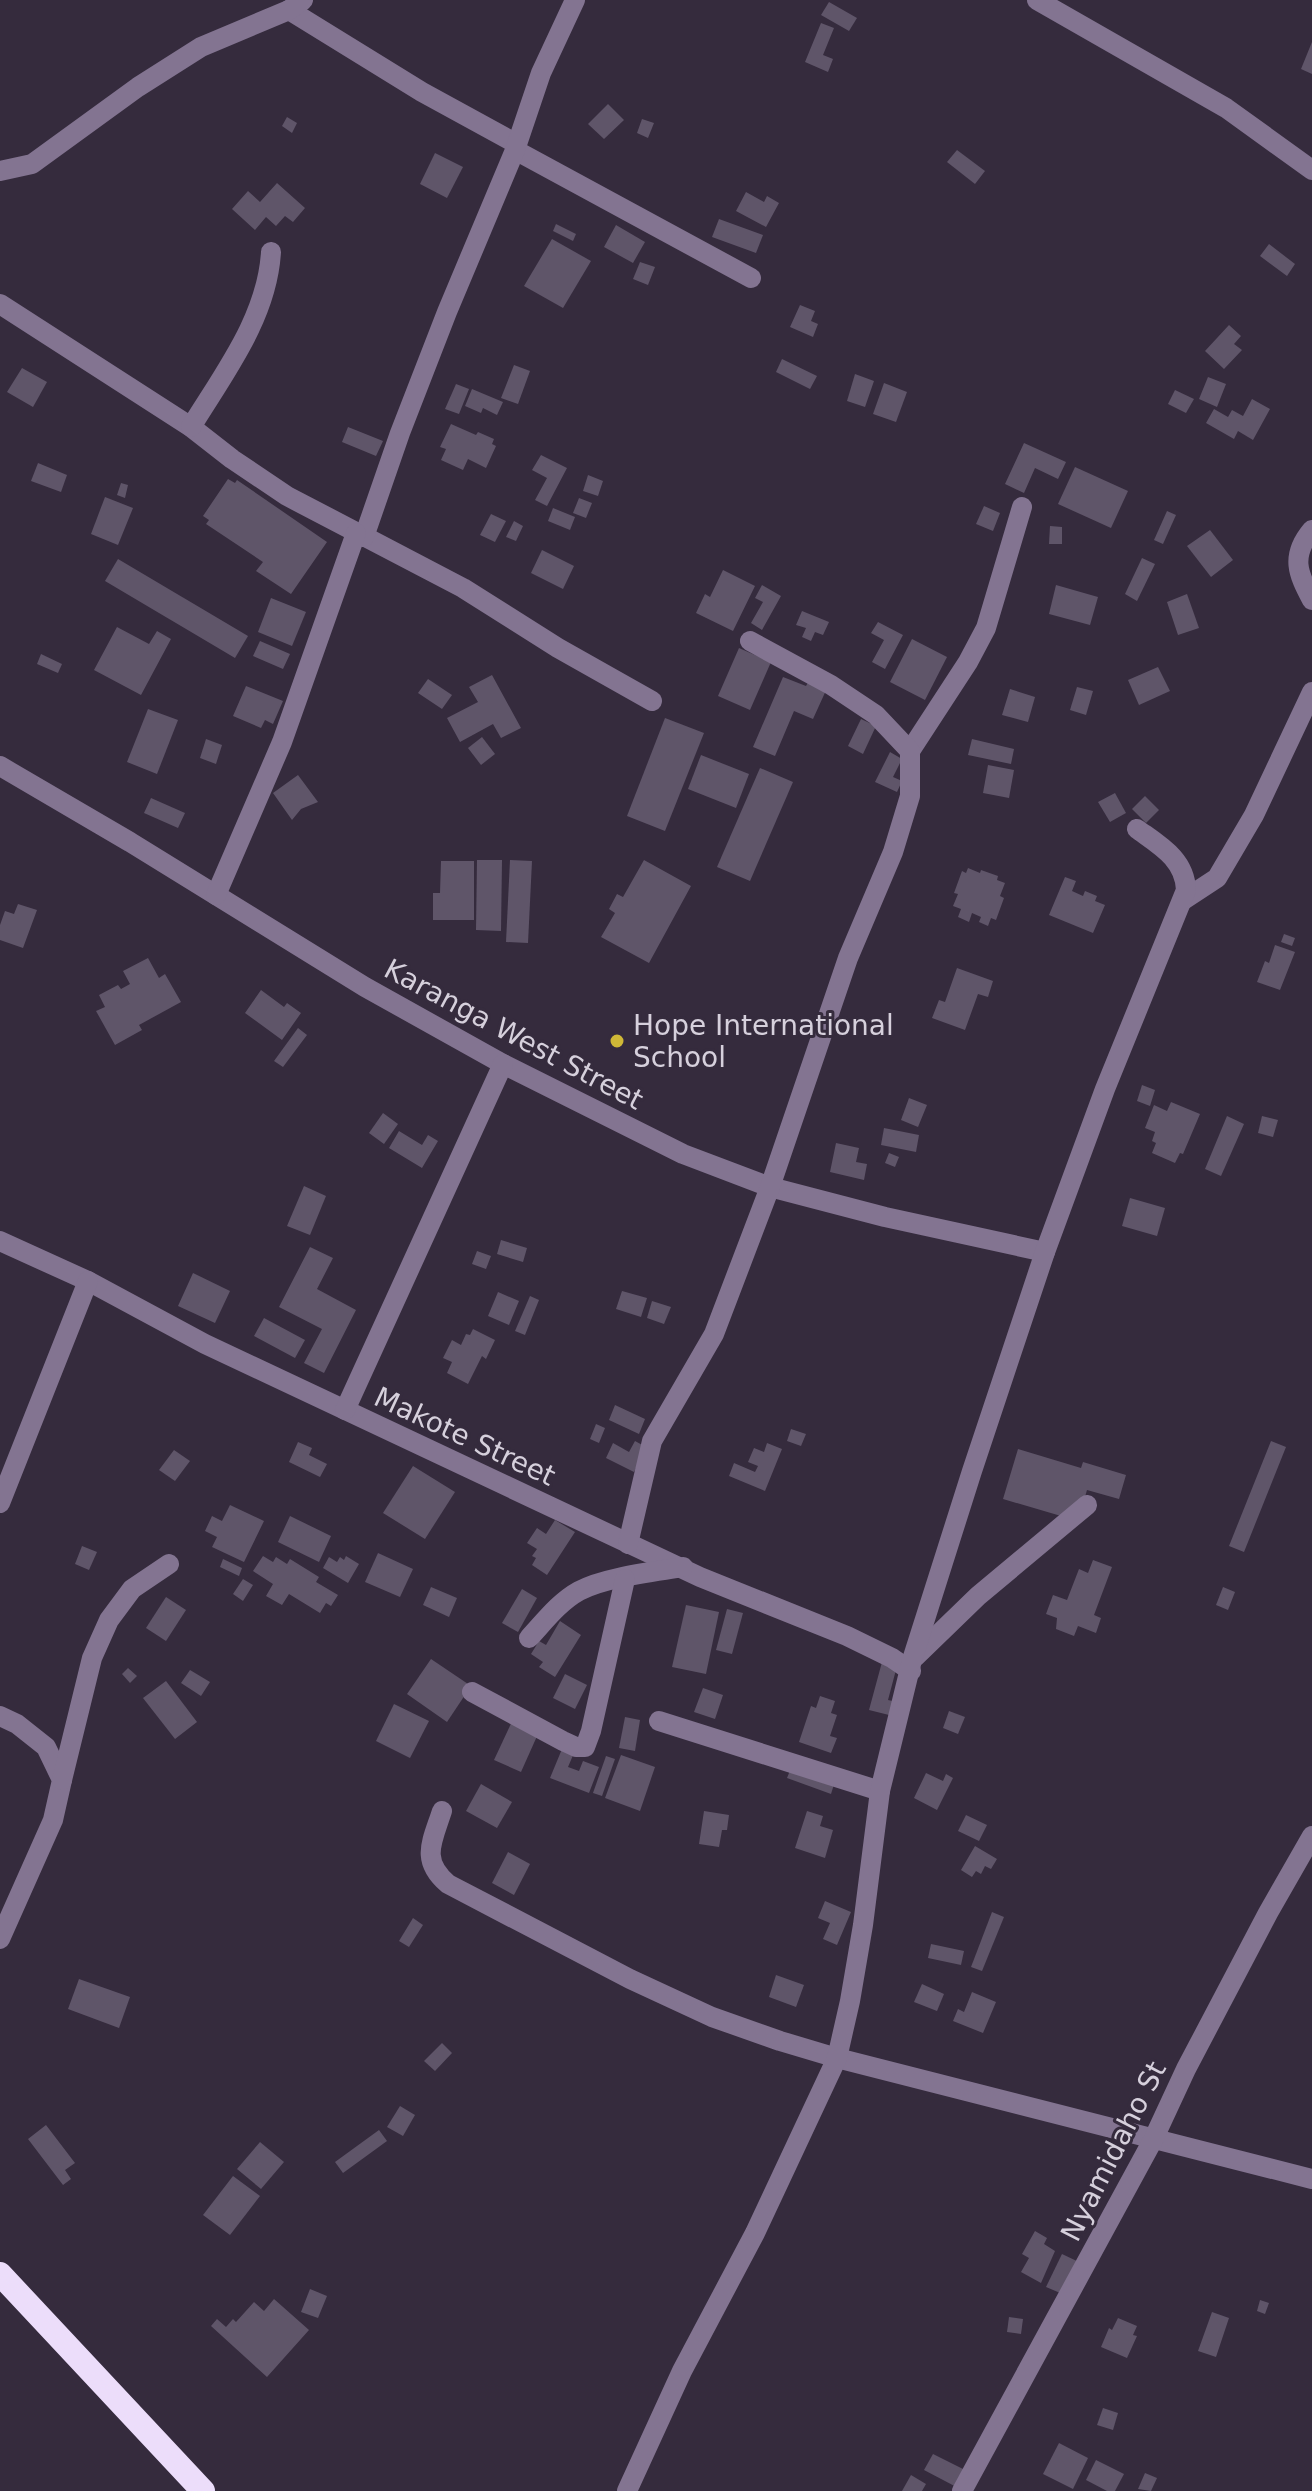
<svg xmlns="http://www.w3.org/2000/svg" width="1312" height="2491" viewBox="0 0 1312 2491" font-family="'DejaVu Sans',sans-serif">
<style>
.building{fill:#5f5569}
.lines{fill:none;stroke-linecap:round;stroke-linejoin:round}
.minor{stroke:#837491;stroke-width:20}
.highway{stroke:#ecddfa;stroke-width:24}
.poi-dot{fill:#cfb837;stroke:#352b3d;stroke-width:3}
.labels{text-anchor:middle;stroke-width:6;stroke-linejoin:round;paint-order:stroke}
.poi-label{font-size:28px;fill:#d6d0dc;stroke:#352b3d;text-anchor:start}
.street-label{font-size:28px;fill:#d6d0dc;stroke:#352b3d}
</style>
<rect width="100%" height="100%" fill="#352b3d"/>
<!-- building -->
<g class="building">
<path d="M829,2L857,18L849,31L821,15Z"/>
<path d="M821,23L834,28L823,55L833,59L828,72L805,62Z"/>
<path d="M1312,42V74L1301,69Z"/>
<path d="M608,104L624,120L604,139L588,124Z"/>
<path d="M287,117L297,123L292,133L282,126Z"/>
<path d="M642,119L654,123L648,138L637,133Z"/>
<path d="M957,150L985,171L975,184L947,162Z"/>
<path d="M435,153L463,167L447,198L420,184Z"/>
<path d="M277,183L305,208L293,222L285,216L276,226L266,217L255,230L232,209L248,191L260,202Z"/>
<path d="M746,192L764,202L767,196L779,203L766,227L736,211Z"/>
<path d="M719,219L763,235L756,253L712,237Z"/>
<path d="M556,224L576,234L573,241L553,231Z"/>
<path d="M616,225L645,242L633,263L604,247Z"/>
<path d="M552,239L591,261L563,308L524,286Z"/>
<path d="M1269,244L1295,264L1287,276L1260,256Z"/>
<path d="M640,262L655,267L648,285L633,279Z"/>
<path d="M800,305L815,311L811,321L818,324L813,337L790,327Z"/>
<path d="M1229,325L1241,336L1234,344L1242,350L1224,369L1205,351Z"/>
<path d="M782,359L817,376L810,389L776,372Z"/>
<path d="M514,365L530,371L518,404L501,398Z"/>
<path d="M22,368L47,382L33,407L7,392Z"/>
<path d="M855,374L874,381L865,407L847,401Z"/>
<path d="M1208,377L1226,384L1217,407L1199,399Z"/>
<path d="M884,383L907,392L896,422L873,414Z"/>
<path d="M456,384L469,389L459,414L445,409Z"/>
<path d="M472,389L503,402L497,415L483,408L481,413L465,406Z"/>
<path d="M1175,390L1194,399L1186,413L1168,404Z"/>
<path d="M1252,399L1270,409L1253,440L1238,431L1234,439L1206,423L1214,409L1228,417L1232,410L1243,416Z"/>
<path d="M451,424L476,435L478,432L494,439L492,444L496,446L486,468L468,459L463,470L441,460L446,449L440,447Z"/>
<path d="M348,427L383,441L376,456L342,442Z"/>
<path d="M1024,443L1066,462L1058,479L1035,468L1024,493L1005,484Z"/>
<path d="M541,455L567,468L547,506L535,500L547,478L532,470Z"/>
<path d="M38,463L67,475L61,492L31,481Z"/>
<path d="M1075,467L1128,491L1111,528L1058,504Z"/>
<path d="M588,475L603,481L598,496L583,491Z"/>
<path d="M228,479L235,483L237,480L327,542L291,594L256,571L263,562L206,524L209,520L203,516Z"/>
<path d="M121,483L128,485L125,498L117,495Z"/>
<path d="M105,497L133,508L118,545L91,534Z"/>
<path d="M579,498L592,503L586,518L573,513Z"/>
<path d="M984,506L1000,513L993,531L976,524Z"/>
<path d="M553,508L575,517L570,530L548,521Z"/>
<path d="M1167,511L1176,515L1163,544L1154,540Z"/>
<path d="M491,514L506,521L495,542L480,535Z"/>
<path d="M514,521L523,526L516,541L506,537Z"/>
<path d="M1050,526L1062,527V544H1049Z"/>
<path d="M1210,530L1233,560L1211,577L1187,546Z"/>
<path d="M542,550L574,566L563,589L531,573Z"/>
<path d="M1142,558L1155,564L1137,601L1125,594Z"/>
<path d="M118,559L248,636L235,658L105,581Z"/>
<path d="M723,570L755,586L733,631L696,613L705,594L710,597Z"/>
<path d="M762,585L781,596L762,630L751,623L763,602L755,598Z"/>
<path d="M1056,585L1098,597L1090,625L1049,614Z"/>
<path d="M1187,594L1199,628L1178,635L1167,602Z"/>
<path d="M271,598L306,612L292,646L258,632Z"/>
<path d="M802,611L829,622L823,635L815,632L811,641L802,637L806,628L796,625Z"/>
<path d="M878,622L903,635L885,669L872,662L884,640L871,633Z"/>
<path d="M117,627L149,644L157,631L171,639L141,695L94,670Z"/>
<path d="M912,639L947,657L925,700L890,682Z"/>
<path d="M260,641L290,654L283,669L253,656Z"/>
<path d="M739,648L771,662L750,710L718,696Z"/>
<path d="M41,654L62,664L58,673L37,664Z"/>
<path d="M1158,667L1170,691L1139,705L1128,680Z"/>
<path d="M492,675L521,728L501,738L493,724L460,742L447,718L478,702L469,687Z"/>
<path d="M783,677L806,686L810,679L828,686L813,719L794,711L775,756L753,747Z"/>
<path d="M428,679L452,695L442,709L418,693Z"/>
<path d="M246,686L283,701L273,724L265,720L261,728L233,716Z"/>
<path d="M1077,687L1093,691L1086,715L1070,710Z"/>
<path d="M1010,689L1035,697L1028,722L1002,715Z"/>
<path d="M148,709L178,720L157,774L127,762Z"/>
<path d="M665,718L704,733L665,831L627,816Z"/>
<path d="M861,719L876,726L863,754L848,746Z"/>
<path d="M482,737L495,754L481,765L468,748Z"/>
<path d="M206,739L222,745L216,764L200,758Z"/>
<path d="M972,739L1014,749L1011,764L968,755Z"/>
<path d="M890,752L902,759L893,777L902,781L897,792L875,782Z"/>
<path d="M701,755L749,774L736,808L688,789Z"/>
<path d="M988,765L1014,770L1009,798L983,793Z"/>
<path d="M760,768L793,782L750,881L717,867Z"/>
<path d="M298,775L318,802L301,809L292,820L273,793Z"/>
<path d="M1115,793L1126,813L1110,822L1098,802Z"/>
<path d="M1145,796L1159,810L1146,823L1132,809Z"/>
<path d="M151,798L185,813L178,828L144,813Z"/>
<path d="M477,860H502L501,931L476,930Z"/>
<path d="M510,860L532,861L528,943L506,942Z"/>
<path d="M644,860L691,886L649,963L601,937L615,913L609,909L617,894L623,897Z"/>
<path d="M441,861H474V920H433V893H440Z"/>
<path d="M968,868L980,873L981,870L998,876L997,880L1005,883L1000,896L1004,898L996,920L991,918L988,926L979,922L981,917L972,913L969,922L958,917L961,909L953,906L958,894L954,893L962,871L966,873Z"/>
<path d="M1065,877L1076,881L1072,891L1083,896L1085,891L1097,896L1095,901L1105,905L1093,933L1049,915Z"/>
<path d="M18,904L37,910L23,948L0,940V925L5,911L14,914Z"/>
<path d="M1284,934L1295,938L1292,946L1281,942Z"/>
<path d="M1275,945L1295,952L1280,990L1257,982L1265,961L1269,963Z"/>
<path d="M148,958L159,978L165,974L181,1002L139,1025L142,1030L115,1045L96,1011L105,1007L99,995L118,985L121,989L130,984L123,971Z"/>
<path d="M957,968L993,981L988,997L978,994L965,1030L932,1018L939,1000L945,1002Z"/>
<path d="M261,990L284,1007L287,1003L301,1013L282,1040L245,1013Z"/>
<path d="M298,1028L307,1035L283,1067L274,1061Z"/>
<path d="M1142,1085L1155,1090L1150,1106L1137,1101Z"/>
<path d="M909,1098L927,1105L918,1127L901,1120Z"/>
<path d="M1171,1102L1200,1114L1183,1154L1180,1153L1175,1163L1152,1153L1156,1143L1152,1141L1155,1132L1145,1128L1154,1105L1167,1111Z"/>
<path d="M383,1113L398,1124L384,1144L369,1133Z"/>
<path d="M1227,1116L1244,1124L1221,1176L1205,1169Z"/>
<path d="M1262,1116L1278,1120L1273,1137L1258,1133Z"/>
<path d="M884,1128L919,1135L916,1152L881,1145Z"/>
<path d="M399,1131L422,1145L428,1135L438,1141L422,1168L389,1148Z"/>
<path d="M836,1143L859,1148L856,1162L867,1164L864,1180L830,1172Z"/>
<path d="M889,1153L899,1157L895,1167L885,1163Z"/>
<path d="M304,1186L326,1196L310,1235L287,1226Z"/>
<path d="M1130,1198L1165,1208L1157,1236L1122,1226Z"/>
<path d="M501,1240L527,1248L523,1262L497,1254Z"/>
<path d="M310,1247L333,1258L317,1289L356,1310L324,1373L304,1363L322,1329L279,1307Z"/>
<path d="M477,1251L491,1256L486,1269L472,1264Z"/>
<path d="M193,1273L230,1291L215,1323L178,1306Z"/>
<path d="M622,1291L647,1298L641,1317L616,1309Z"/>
<path d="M498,1292L519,1301L509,1325L488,1316Z"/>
<path d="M530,1296L539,1300L525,1335L515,1331Z"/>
<path d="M652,1301L671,1307L664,1324L647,1318Z"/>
<path d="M264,1318L305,1340L295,1358L254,1336Z"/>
<path d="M473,1329L495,1340L486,1359L482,1356L468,1384L447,1373L452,1362L443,1358L452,1340L461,1345L466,1334L470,1335Z"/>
<path d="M615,1405L645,1419L639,1434L609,1420Z"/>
<path d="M596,1424L605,1428L599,1443L590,1439Z"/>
<path d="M791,1429L806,1434L801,1446L787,1441Z"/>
<path d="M635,1441L646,1447L634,1472L606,1458L613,1443L629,1452Z"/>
<path d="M1271,1441L1286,1447L1244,1552L1229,1546Z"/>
<path d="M298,1442L312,1448L309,1455L327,1464L320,1477L289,1462Z"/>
<path d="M767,1443L782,1449L765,1491L729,1476L734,1463L755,1472L758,1466L748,1462L754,1448L764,1452Z"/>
<path d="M1018,1449L1081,1468L1083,1462L1126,1475L1119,1499L1087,1490L1078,1521L1003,1499Z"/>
<path d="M174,1450L190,1461L175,1481L159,1470Z"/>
<path d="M413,1466L455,1492L425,1539L383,1513Z"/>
<path d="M230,1505L264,1521L244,1562L212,1547L217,1537L205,1531L212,1516L222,1521Z"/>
<path d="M290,1516L331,1536L319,1562L278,1542Z"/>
<path d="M555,1520L575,1532L547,1575L532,1565L536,1558L532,1556L537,1549L527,1543L537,1528L546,1534Z"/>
<path d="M82,1546L97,1552L89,1570L75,1564Z"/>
<path d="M378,1553L413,1569L400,1597L365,1582Z"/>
<path d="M263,1556L273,1562L276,1557L287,1564L290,1559L319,1577L316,1582L338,1595L331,1606L326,1603L320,1613L289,1594L282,1605L266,1596L273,1584L253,1571Z"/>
<path d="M346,1556L359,1564L348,1583L323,1568L329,1557L337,1562L340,1557L344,1560Z"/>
<path d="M223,1559L242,1568L239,1576L220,1567Z"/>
<path d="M1093,1560L1112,1567L1094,1615L1101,1618L1096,1633L1078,1626L1074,1636L1056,1629L1057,1618L1046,1614L1053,1595L1067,1600L1079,1569L1088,1573Z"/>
<path d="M243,1579L253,1585L243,1601L233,1594Z"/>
<path d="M431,1587L457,1598L449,1617L423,1605Z"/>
<path d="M1223,1587L1235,1592L1228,1610L1216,1605Z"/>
<path d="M522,1589L537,1598L518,1632L502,1623Z"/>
<path d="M166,1597L186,1610L166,1641L146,1628Z"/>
<path d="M686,1605L719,1612L706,1674L672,1667Z"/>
<path d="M727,1609L743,1613L732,1654L716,1650Z"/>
<path d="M560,1621L581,1635L555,1677L539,1667L543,1662L531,1654L539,1641L546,1645Z"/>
<path d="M431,1659L471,1686L447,1722L407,1694Z"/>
<path d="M882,1662L897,1666L888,1700L897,1702L893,1716L869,1710Z"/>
<path d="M128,1668L137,1676L130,1683L122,1674Z"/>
<path d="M190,1670L210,1682L201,1696L181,1683Z"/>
<path d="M565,1674L587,1685L575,1709L553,1698Z"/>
<path d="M166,1681L197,1722L175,1739L143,1698Z"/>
<path d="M703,1688L723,1695L715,1719L694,1712Z"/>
<path d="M820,1696L835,1701L831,1713L837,1715L830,1736L837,1738L831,1753L799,1742L811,1706L816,1708Z"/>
<path d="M394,1704L429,1721L410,1758L376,1741Z"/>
<path d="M949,1711L965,1717L958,1734L943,1728Z"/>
<path d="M516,1713L542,1725L521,1772L494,1760Z"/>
<path d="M625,1717L640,1720L635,1751L619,1748Z"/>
<path d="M562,1749L574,1753L568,1767L579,1771L583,1761L599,1767L589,1793L550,1778Z"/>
<path d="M621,1755L655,1767L640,1811L605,1798Z"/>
<path d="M606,1756L615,1759L602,1796L593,1793Z"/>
<path d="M793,1763L836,1778L831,1794L787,1778Z"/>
<path d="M926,1773L943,1781L946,1774L953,1778L937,1810L914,1798Z"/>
<path d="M481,1784L512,1802L497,1828L466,1811Z"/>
<path d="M704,1811L729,1815L727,1830H722L719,1847L699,1844Z"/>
<path d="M807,1811L823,1816L820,1826L833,1830L825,1858L795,1848Z"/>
<path d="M966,1815L987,1825L979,1841L958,1831Z"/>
<path d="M975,1846L997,1859L991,1869L985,1866L981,1874L976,1871L972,1877L961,1870Z"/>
<path d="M508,1852L530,1864L514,1895L492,1883Z"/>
<path d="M825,1901L851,1912L837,1945L823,1939L830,1923L818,1918Z"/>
<path d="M992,1912L1004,1917L982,1971L971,1967Z"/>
<path d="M413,1918L423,1925L409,1947L399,1941Z"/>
<path d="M931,1944L964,1951L961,1965L928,1958Z"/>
<path d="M776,1975L804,1985L796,2007L769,1997Z"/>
<path d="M79,1979L130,1997L119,2028L68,2009Z"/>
<path d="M922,1984L944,1994L937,2011L914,2002Z"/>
<path d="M972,1992L996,2002L983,2033L953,2021L958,2009L964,2012Z"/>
<path d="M442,2043L452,2053L435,2071L424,2061Z"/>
<path d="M400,2106L415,2115L403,2136L387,2127Z"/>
<path d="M46,2125L75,2163L65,2170L71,2179L63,2185L28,2139Z"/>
<path d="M379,2130L387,2141L343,2173L335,2162Z"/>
<path d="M260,2142L284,2162L261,2189L237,2169Z"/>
<path d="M233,2176L260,2196L230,2235L203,2215Z"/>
<path d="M1035,2231L1047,2238L1044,2244L1055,2251L1041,2283L1021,2272L1029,2258L1022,2254Z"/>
<path d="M1062,2254L1081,2263L1065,2295L1046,2287Z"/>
<path d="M310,2289L327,2296L318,2318L301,2312Z"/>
<path d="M274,2299L309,2330L267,2377L211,2326L217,2319L226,2327L233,2319L236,2322L254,2302L264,2311Z"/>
<path d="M1260,2300L1269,2303L1265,2314L1257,2311Z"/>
<path d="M1212,2312L1229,2318L1216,2357L1198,2351Z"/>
<path d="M1009,2317L1023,2319L1021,2334L1007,2332Z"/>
<path d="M1118,2318L1137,2326L1133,2335L1137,2336L1127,2358L1101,2347L1109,2328L1112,2330Z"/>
<path d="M1103,2408L1118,2413L1113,2430L1097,2425Z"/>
<path d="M1059,2443L1088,2458L1073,2489L1043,2474Z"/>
<path d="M933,2454L973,2474L964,2491L924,2470Z"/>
<path d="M1096,2460L1124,2474L1115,2491H1107L1086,2480Z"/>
<path d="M1145,2473L1157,2478L1151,2491L1138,2489Z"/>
<path d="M911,2475L926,2484L922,2491H902Z"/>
</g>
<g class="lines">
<!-- minor -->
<g class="minor">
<path d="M1037,0L1226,108L1312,170"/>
<path d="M289,10L422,92L517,144"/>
<path d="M515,150L751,278"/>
<path d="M0,171L32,164L138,87L201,47L289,10L303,0"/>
<path d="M0,304L191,427L232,459L287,496L463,588L558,648L652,701"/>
<path d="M191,427C224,373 267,318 271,252"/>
<path d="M1312,530C1290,556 1298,574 1312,600"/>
<path d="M364,537L400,433L447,312L515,150L541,73L575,0"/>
<path d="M910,751L968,662L986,628L1022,507"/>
<path d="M0,766L130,842L365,987L503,1064L683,1154L770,1187L885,1217L1045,1252"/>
<path d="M216,895L282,742L356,533"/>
<path d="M1182,901L1217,878L1254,815L1312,692"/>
<path d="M0,1241L88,1281L205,1344L700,1577L847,1636L892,1658L911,1671"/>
<path d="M345,1410L503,1064"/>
<path d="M0,1503L88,1281"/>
<path d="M628,1544L652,1441L714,1334L770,1187L848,958L893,852L910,796V751L876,715L831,685L750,641"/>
<path d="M529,1638C544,1622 559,1602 579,1591C605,1577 653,1572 683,1567"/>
<path d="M915,1657L978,1596L1087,1505"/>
<path d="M472,1692L563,1741L576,1747H585L591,1731L625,1579"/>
<path d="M0,1716L17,1724L46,1747L62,1780L53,1820L0,1939"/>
<path d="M659,1721L880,1791"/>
<path d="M62,1780L92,1658L109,1620L132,1589L169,1564"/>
<path d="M442,1811C432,1842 420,1860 448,1884L630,1979L712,2017L780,2041L837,2058L1312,2179"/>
<path d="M627,2491L682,2371L755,2233L837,2058L850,2001L863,1925L880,1791L912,1660L972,1471L1045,1252L1105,1089L1186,890C1185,859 1159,845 1137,829"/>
<path d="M962,2491L1153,2140L1186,2069L1268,1913L1312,1836"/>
</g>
<!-- highway -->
<path class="highway" d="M0,2274L203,2491"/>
</g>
<!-- markers -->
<circle class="poi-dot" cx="617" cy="1041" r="8"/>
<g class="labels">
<!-- poi labels -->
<g class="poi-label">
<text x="633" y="1035">Hope International<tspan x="633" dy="32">School</tspan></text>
</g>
<!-- street labels -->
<g class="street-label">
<text transform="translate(514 1034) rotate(28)" y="10">Karanga West Street</text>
<text transform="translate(465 1436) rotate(25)" y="10">Makote Street</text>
<text transform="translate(1113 2151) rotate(-63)" y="10">Nyamidaho St</text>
</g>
</g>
</svg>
